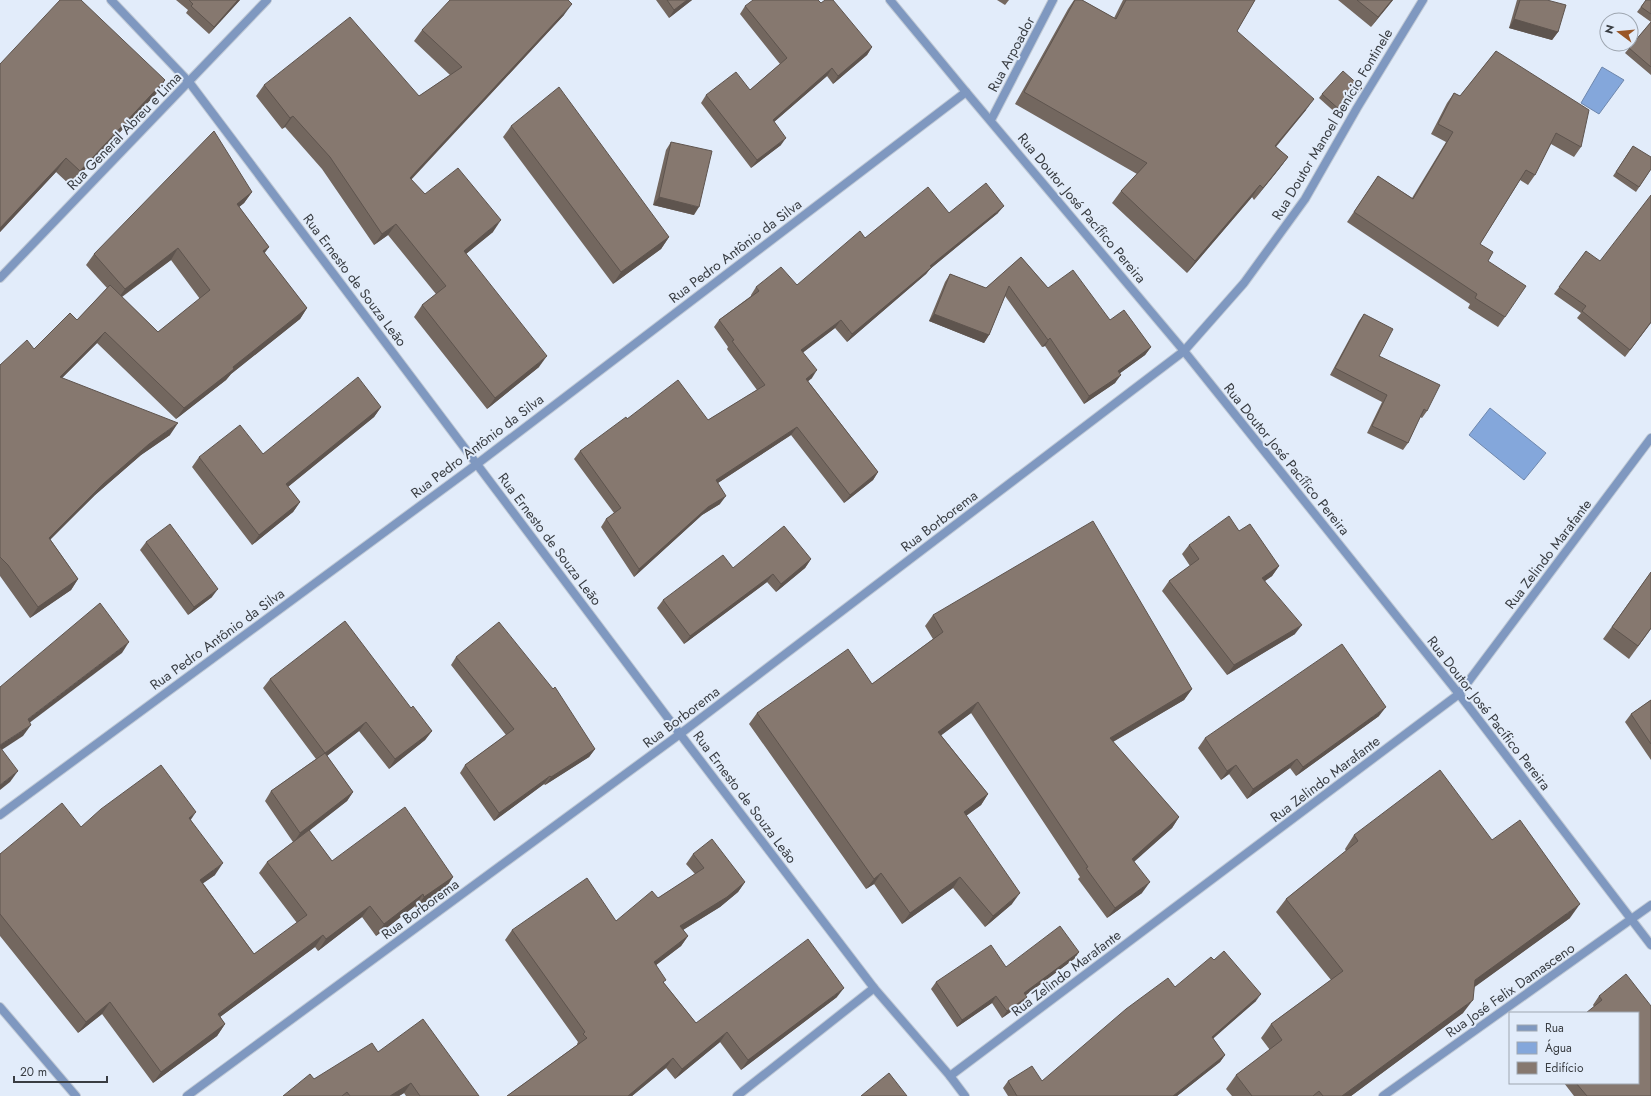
<svg xmlns="http://www.w3.org/2000/svg" width="1651" height="1096" viewBox="0 0 1651 1096" font-family="Jost,sans-serif">
<style>
.water{fill:#84a7db;stroke:#6e87ad}
.lines{fill:none;stroke-linecap:round;stroke-linejoin:round}
.street-casing{stroke:#c0c9d5;stroke-width:10}
.street{stroke:#7f98c0;stroke-width:8}
.wall{fill:#73675f;fill-rule:evenodd}
.shaded-wall{fill:#5e544e}
.building{fill:#86786f;stroke:#5e544e}
.labels{text-anchor:middle;stroke-width:4;stroke-linejoin:round;paint-order:stroke}
.street-label{font-size:14px;fill:#393d42;stroke:#e2ecfa}
</style>
<rect width="100%" height="100%" fill="#e2ecfa"/>
<!-- water -->
<g class="water">
<path d="M1602,67L1624,80L1599,114L1581,103Z"/>
<path d="M1490,408L1546,453L1524,480L1469,435Z"/>
</g>
<g class="lines">
<defs>
<g id="street">
<path d="M111,0L189,82L680,734L874,988L950,1076L965,1096"/>
<path d="M890,0L966,92L1184,351L1459,694L1651,945"/>
<path d="M991,120L1053,0"/>
<path d="M0,278L267,0"/>
<path d="M0,815L477,464L966,92"/>
<path d="M0,1007L76,1096"/>
<path d="M950,1076L1459,694L1651,438"/>
<path d="M187,1096L680,734L1184,351L1244,283L1305,199L1357,108L1423,0"/>
<path d="M737,1096L874,988"/>
<path d="M1383,1096L1651,905"/>
</g>
</defs>
<!-- street casing -->
<use href="#street" class="street-casing"/>
<!-- street -->
<use href="#street" class="street"/>
</g>
<!-- wall -->
<g class="wall">
<path d="M176,0H240L209,34L186,13L188,10Z"/>
<path d="M656,0H692L669,18Z"/>
<path d="M997,0H1009L1005,5Z"/>
<path d="M1074,0H1082L1114,18L1123,0H1255L1237,31L1306,110L1276,147L1288,157L1279,169L1254,200L1252,197L1187,273L1112,203L1121,191L1137,174L1015,104L1068,9Z"/>
<path d="M1338,0H1393L1371,27Z"/>
<path d="M1517,0H1547L1558,32L1552,40L1509,28Z"/>
<path d="M1646,0H1651V75L1625,53L1651,22L1637,12Z"/>
<path d="M821,3L872,47L867,55L833,84L827,76L774,122L781,145L751,168L701,103L706,95L750,90L780,64L740,14L745,6Z"/>
<path d="M564,15L411,180L425,194L493,232L466,254L539,367L487,409L414,317L422,305L436,294L388,235L374,245L322,169L285,127L282,129L256,96L264,85L419,96L450,75L414,41L422,30Z"/>
<path d="M1496,51L1581,147L1574,157L1551,144L1535,175L1528,185L1520,180L1480,244L1488,261L1505,317L1498,327L1468,308L1470,304L1347,222L1378,176L1412,198L1446,142L1431,134L1447,103L1454,93L1460,96Z"/>
<path d="M0,64L165,80L156,94L70,185L56,172L0,232Z"/>
<path d="M1362,88L1338,115L1319,98L1322,94Z"/>
<path d="M511,126L669,237L661,249L613,284L503,137Z"/>
<path d="M671,142L694,215L653,205L666,150Z"/>
<path d="M1633,146L1651,169L1636,192L1613,176Z"/>
<path d="M252,192L244,203L239,207L269,247L264,253L307,308L300,319L231,374L226,380L176,419L97,343L62,378L170,435L141,455L95,495L50,539L78,579L71,590L30,618L0,576V365L34,349L77,320L107,288L86,265L94,254ZM171,260L200,299L158,332L122,297Z"/>
<path d="M949,213H998L930,269L926,274L847,342L835,328L803,352L812,378L808,381L878,472L873,480L844,503L791,435L718,483L720,504L702,515L634,577L601,527L606,519L614,513L574,459L580,451L627,419L708,420L757,390L727,349L728,347L714,327L719,320L751,296V295L756,287L797,285L865,238Z"/>
<path d="M1586,251L1651,323L1625,357L1577,318L1581,313L1554,294Z"/>
<path d="M1021,257L1048,288L1110,320L1151,347L1145,355L1120,373L1115,383L1084,404L1045,346L1042,347L1005,296L989,335L984,343L929,321L945,282L950,274L986,288Z"/>
<path d="M1364,314L1379,356L1427,411L1422,418L1420,417L1408,443L1403,450L1367,433L1382,402L1330,375L1359,321Z"/>
<path d="M381,407L374,417L288,487L300,502L293,512L252,545L192,467L199,457L263,454Z"/>
<path d="M1239,531L1279,566L1272,576L1265,581L1295,634L1227,675L1162,591L1169,581L1190,566L1182,554L1189,545Z"/>
<path d="M146,542L212,597L188,615L140,550Z"/>
<path d="M811,559L805,568L776,592L767,582L684,644L657,608L663,600L733,568Z"/>
<path d="M1651,572V629L1629,659L1603,639Z"/>
<path d="M933,615L1192,689L1184,700L1113,742L1179,817L1172,828L1134,861L1142,893L1107,918L1078,879L1080,877L971,713L941,735L988,794L981,805L966,816L1012,904L985,927L953,888L902,924L874,884L866,889L749,724L757,713L872,684L933,639L925,626Z"/>
<path d="M456,657L595,749L589,757L545,785L544,784L494,821L460,773L465,765L506,735L451,665Z"/>
<path d="M270,679L411,708L432,731L425,740L389,769L359,731L327,756L353,792L347,801L309,831L332,861L453,877L445,889L416,908L415,906L376,936L362,917L318,951L315,947L220,1017L225,1024L217,1036L153,1083L102,1014L78,1033L0,936V854L81,827L191,820L215,875L203,883L254,954L297,923L259,873L267,862L293,842L265,801L271,791L316,759L263,688Z"/>
<path d="M1651,700V760L1625,722L1631,714Z"/>
<path d="M1379,716L1296,776L1290,768L1247,799L1229,774L1221,780L1198,748L1205,738Z"/>
<path d="M1354,835L1492,840L1570,918L1474,987L1463,1013L1351,1096H1232L1226,1089L1236,1075L1270,1050L1261,1038L1271,1024L1331,980L1276,912L1286,899L1346,851L1345,849Z"/>
<path d="M693,854L745,882L738,892L720,907L683,930L688,936L681,946L656,965L664,983L696,1023L837,997L741,1070L720,1042L675,1079L666,1068L632,1096H507L577,1045V1044L578,1042L505,940L512,930L616,921L658,898L695,874L686,864Z"/>
<path d="M1079,952L1074,959L1026,995L1022,1004L1002,1018L992,1003L957,1027L931,989L936,982Z"/>
<path d="M1214,960L1256,1001L1213,1038L1225,1055L1220,1062L1177,1096H1008L1003,1088L1008,1081H1042Z"/>
<path d="M1599,996L1651,1006V1096H1574L1564,1083H1638L1593,1005Z"/>
<path d="M378,1052L479,1096H406L404,1093L399,1096H283L314,1079Z"/>
</g>
<!-- shaded-wall -->
<g class="shaded-wall">
<path d="M238,0H240L209,34L214,27Z"/>
<path d="M687,0H692L669,18L674,10Z"/>
<path d="M1392,0H1393L1371,27L1378,17Z"/>
<path d="M572,4L564,15L402,189L410,178Z"/>
<path d="M1514,19L1558,32L1552,40L1509,28Z"/>
<path d="M872,47L867,55L833,84L838,76Z"/>
<path d="M832,68L827,76L767,128L773,120Z"/>
<path d="M165,80L156,94L70,185L80,171Z"/>
<path d="M1362,88L1359,92L1338,115L1341,111Z"/>
<path d="M1314,99L1306,110L1266,158L1275,146Z"/>
<path d="M293,116L285,127L282,129L290,118Z"/>
<path d="M786,138L781,145L751,168L757,160Z"/>
<path d="M1288,157L1279,169L1254,200L1263,188Z"/>
<path d="M66,158L56,172L0,232V228Z"/>
<path d="M1260,185L1252,197L1187,273L1195,261Z"/>
<path d="M252,192L244,203L229,215L237,204Z"/>
<path d="M659,197L699,207L694,215L653,205Z"/>
<path d="M1004,206L998,213L930,269L926,274L847,342L852,334L930,266Z"/>
<path d="M501,220L493,232L456,262L464,251Z"/>
<path d="M396,224L388,235L374,245L382,234Z"/>
<path d="M669,237L661,249L613,284L621,272Z"/>
<path d="M269,247L261,258L263,251Z"/>
<path d="M178,248L171,260L117,300L125,289Z"/>
<path d="M307,308L300,319L231,374L226,380L176,419L184,408L233,367Z"/>
<path d="M934,314L989,335L984,343L929,321Z"/>
<path d="M841,320L835,328L796,358L801,350Z"/>
<path d="M105,332L97,343L52,388L60,377Z"/>
<path d="M1050,338L1045,346L1042,347L1048,340Z"/>
<path d="M1151,347L1145,355L1112,379L1118,371Z"/>
<path d="M547,356L539,367L487,409L495,398Z"/>
<path d="M817,370L812,378L801,387L806,379Z"/>
<path d="M1121,375L1115,383L1084,404L1089,396Z"/>
<path d="M381,407L374,417L279,494L286,484Z"/>
<path d="M178,423L170,435L141,455L95,495L41,549L49,538L103,484L149,444Z"/>
<path d="M797,427L791,435L710,488L716,480Z"/>
<path d="M878,472L873,480L844,503L850,495Z"/>
<path d="M726,496L720,504L702,515L634,577L639,569L708,507Z"/>
<path d="M300,502L293,512L252,545L259,535Z"/>
<path d="M811,559L805,568L776,592L781,584Z"/>
<path d="M1279,566L1272,576L1256,587L1262,578Z"/>
<path d="M773,574L767,582L684,644L690,636Z"/>
<path d="M78,579L71,590L30,618L38,607Z"/>
<path d="M218,589L212,597L188,615L194,607Z"/>
<path d="M1302,625L1295,634L1227,675L1234,665Z"/>
<path d="M129,642L122,653L20,730L28,719Z"/>
<path d="M1192,689L1184,700L1102,748L1110,738Z"/>
<path d="M978,702L971,713L931,743L938,732Z"/>
<path d="M1386,707L1379,716L1296,776L1303,767Z"/>
<path d="M366,722L359,731L319,762L325,753Z"/>
<path d="M31,725L23,736L0,751V745Z"/>
<path d="M432,731L425,740L389,769L395,759Z"/>
<path d="M595,749L589,757L545,785L551,777Z"/>
<path d="M1297,759L1290,768L1247,799L1253,789Z"/>
<path d="M1236,765L1229,774L1221,780L1227,771Z"/>
<path d="M18,771L10,782L0,790V785Z"/>
<path d="M550,776L544,784L494,821L499,813Z"/>
<path d="M353,792L347,801L294,842L300,833Z"/>
<path d="M988,794L981,805L956,823L964,812Z"/>
<path d="M196,812L188,824L189,818Z"/>
<path d="M1179,817L1172,828L1125,870L1132,859Z"/>
<path d="M223,863L215,875L192,891L200,880Z"/>
<path d="M881,873L874,884L866,889L874,879Z"/>
<path d="M453,877L445,889L416,908L424,897Z"/>
<path d="M960,877L953,888L902,924L910,913Z"/>
<path d="M745,882L738,892L720,907L673,936L680,926Z"/>
<path d="M1150,882L1142,893L1107,918L1115,908Z"/>
<path d="M1020,893L1012,904L985,927L993,916Z"/>
<path d="M423,894L415,906L376,936L384,924Z"/>
<path d="M1580,904L1570,918L1465,994L1475,980Z"/>
<path d="M370,906L362,917L318,951L326,939Z"/>
<path d="M323,935L315,947L209,1025L218,1014Z"/>
<path d="M688,936L681,946L647,972L654,962Z"/>
<path d="M1079,952L1074,959L1019,1000L1024,993Z"/>
<path d="M844,988L837,997L741,1070L748,1060Z"/>
<path d="M1261,994L1256,1001L1207,1044L1212,1037Z"/>
<path d="M996,996L992,1003L957,1027L962,1020Z"/>
<path d="M1027,997L1022,1004L1002,1018L1007,1011Z"/>
<path d="M1473,1000L1463,1013L1351,1096H1342Z"/>
<path d="M110,1002L102,1014L78,1033L86,1022Z"/>
<path d="M225,1024L217,1036L153,1083L161,1072Z"/>
<path d="M727,1032L720,1042L675,1079L682,1069Z"/>
<path d="M1225,1055L1220,1062L1177,1096H1173Z"/>
<path d="M673,1058L666,1068L632,1096H628Z"/>
<path d="M411,1083L404,1093L399,1096H390Z"/>
</g>
<!-- building -->
<g class="building">
<path d="M60,0H81L165,80L80,171L66,158L0,228V64Z"/>
<path d="M189,0H238L214,27L191,6L193,4Z"/>
<path d="M450,0H568L572,4L410,178L425,194L458,168L501,220L464,251L547,356L495,398L422,305L446,286L396,224L382,234L330,157L293,116L290,118L264,85L350,17L419,96L462,67L422,30Z"/>
<path d="M667,0H687L674,10Z"/>
<path d="M753,0H818L821,3L825,0H833L872,47L838,76L832,68L773,120L786,138L757,160L706,95L736,72L750,90L787,58L745,6Z"/>
<path d="M1075,0H1082L1116,19L1126,0H1255L1237,31L1314,99L1275,146L1288,157L1263,188L1260,185L1195,261L1121,191L1147,163L1024,92Z"/>
<path d="M1357,0H1392L1378,17Z"/>
<path d="M1520,0H1547L1566,5L1558,32L1514,19Z"/>
<path d="M1646,0H1651V14L1641,7Z"/>
<path d="M1651,22V67L1629,48Z"/>
<path d="M1496,51L1589,110L1581,147L1556,133L1535,175L1526,170L1480,244L1493,252L1488,261L1526,286L1505,317L1475,298L1477,294L1354,212L1378,176L1413,199L1453,132L1438,124L1454,93L1460,96Z"/>
<path d="M1343,71L1362,88L1341,111L1322,94Z"/>
<path d="M559,87L669,237L621,272L511,126Z"/>
<path d="M214,131L252,192L237,204L269,247L263,251L307,308L233,367L234,369L184,408L105,332L60,377L178,423L149,444L103,484L49,538L78,579L38,607L8,565L0,557V365L27,340L34,349L70,313L77,320L110,285L158,332L210,290L178,248L125,289L94,254Z"/>
<path d="M671,142L712,151L699,207L659,197Z"/>
<path d="M1633,146L1651,157V169L1639,187L1616,172Z"/>
<path d="M986,183L1004,206L930,266L932,267L852,334L841,320L801,350L817,370L806,379L878,472L850,495L797,427L716,480L726,496L708,507L639,569L606,519L621,508L580,451L626,417L627,419L678,380L708,420L765,385L732,341L734,340L719,320L759,291L756,287L781,267L797,285L860,231L865,238L928,187L949,213Z"/>
<path d="M1651,195V322L1630,350L1582,311L1586,306L1559,287L1586,251L1600,261Z"/>
<path d="M1021,257L1048,288L1073,270L1110,320L1124,310L1151,347L1118,371L1121,375L1089,396L1050,338L1048,340L1009,286L989,335L934,314L950,274L986,288Z"/>
<path d="M1364,314L1393,329L1379,356L1440,385L1427,411L1424,409L1408,443L1372,426L1387,395L1335,368Z"/>
<path d="M358,377L381,407L286,484L300,502L259,535L199,457L240,425L263,454Z"/>
<path d="M1229,516L1239,531L1250,524L1279,566L1262,578L1302,625L1234,665L1169,581L1199,559L1189,545Z"/>
<path d="M1093,521L1192,689L1110,738L1179,817L1132,859L1150,882L1115,908L1086,868L1088,867L978,702L938,732L988,794L964,812L1020,893L993,916L960,877L910,913L881,873L874,879L757,713L848,649L872,684L943,632L933,615Z"/>
<path d="M170,524L218,589L194,607L146,542Z"/>
<path d="M784,526L811,559L781,584L773,574L690,636L663,600L723,555L733,568Z"/>
<path d="M1651,572V628L1638,646L1612,627Z"/>
<path d="M100,603L129,642L28,719L31,725L0,745V687Z"/>
<path d="M345,621L411,708L413,706L432,731L395,759L366,722L325,753L353,792L300,833L271,791L325,753L270,679Z"/>
<path d="M499,622L553,689L555,687L595,749L551,777L550,776L499,813L465,765L514,729L456,657Z"/>
<path d="M1342,644L1386,707L1303,767L1297,759L1253,789L1236,765L1227,771L1205,738Z"/>
<path d="M1651,700V744L1631,714Z"/>
<path d="M0,747L18,771L0,785Z"/>
<path d="M161,765L196,812L189,818L223,863L200,880L254,954L307,915L267,862L309,830L332,861L405,807L453,877L424,897L423,894L384,924L370,906L326,939L323,935L218,1014L225,1024L161,1072L110,1002L86,1022L0,914V854L62,803L81,827L101,809Z"/>
<path d="M1440,770L1492,840L1520,820L1580,904L1475,980L1473,1000L1342,1096H1323L1319,1091L1313,1096H1252L1236,1075L1282,1040L1271,1024L1343,971L1286,899L1358,841L1354,835Z"/>
<path d="M712,839L745,882L727,897L680,926L688,936L654,962L666,980L663,982L696,1023L808,939L844,988L748,1060L727,1032L682,1069L673,1058L628,1096H507L587,1038L583,1034L585,1032L512,930L587,878L616,921L652,891L658,898L704,868L693,854Z"/>
<path d="M1060,926L1079,952L1024,993L1027,997L1007,1011L996,996L962,1020L936,982L991,945L1006,967Z"/>
<path d="M1224,951L1261,994L1212,1037L1225,1055L1173,1096H1017L1008,1081L1032,1066L1042,1081L1126,1009L1168,978L1175,987L1211,957L1214,960Z"/>
<path d="M1626,974L1651,1006V1096H1587L1576,1083H1638V1013H1586L1602,1000L1599,996Z"/>
<path d="M423,1019L479,1096H420L411,1083L390,1096H350L347,1092L342,1096H283L310,1074L314,1079L372,1043L378,1052Z"/>
<path d="M889,1073L907,1096H861Z"/>
</g>
<g class="labels">
<!-- street labels -->
<g class="street-label">
<text transform="translate(1011 54) rotate(-62)" y="5">Rua Arpoador</text>
<text transform="translate(1332 124) rotate(-59)" y="5">Rua Doutor Manoel Benício Fontinele</text>
<text transform="translate(124 131) rotate(-46)" y="5">Rua General Abreu e Lima</text>
<text transform="translate(1082 208) rotate(50)" y="5">Rua Doutor José Pacífico Pereira</text>
<text transform="translate(735 251) rotate(-37)" y="5">Rua Pedro Antônio da Silva</text>
<text transform="translate(355 280) rotate(53)" y="5">Rua Ernesto de Souza Leão</text>
<text transform="translate(477 446) rotate(-37)" y="5">Rua Pedro Antônio da Silva</text>
<text transform="translate(1287 459) rotate(51)" y="5">Rua Doutor José Pacífico Pereira</text>
<text transform="translate(939 521) rotate(-37)" y="5">Rua Borborema</text>
<text transform="translate(550 539) rotate(53)" y="5">Rua Ernesto de Souza Leão</text>
<text transform="translate(1548 554) rotate(-53)" y="5">Rua Zelindo Marafante</text>
<text transform="translate(217 639) rotate(-36)" y="5">Rua Pedro Antônio da Silva</text>
<text transform="translate(1489 713) rotate(52)" y="5">Rua Doutor José Pacífico Pereira</text>
<text transform="translate(681 717) rotate(-37)" y="5">Rua Borborema</text>
<text transform="translate(1325 779) rotate(-37)" y="5">Rua Zelindo Marafante</text>
<text transform="translate(745 797) rotate(53)" y="5">Rua Ernesto de Souza Leão</text>
<text transform="translate(420 909) rotate(-36)" y="5">Rua Borborema</text>
<text transform="translate(1066 973) rotate(-37)" y="5">Rua Zelindo Marafante</text>
<text transform="translate(1510 990) rotate(-35)" y="5">Rua José Felix Damasceno</text>
</g>
</g>
<!-- legend -->
<rect x="1509" y="1012" width="130" height="72" fill="#e2ecfa" stroke="#9ea6b0"/>
<rect x="1517" y="1025" width="20" height="6" fill="#7f98c0" stroke="#9ea6b0"/>
<text x="1545" y="1032" font-size="12" fill="#393d42">Rua</text>
<rect x="1517" y="1042" width="20" height="12" fill="#84a7db" stroke="#9ea6b0"/>
<text x="1545" y="1052" font-size="12" fill="#393d42">Água</text>
<rect x="1517" y="1062" width="20" height="12" fill="#86786f" stroke="#9ea6b0"/>
<text x="1545" y="1072" font-size="12" fill="#393d42">Edifício</text>
<!-- north arrow -->
<g transform="translate(1619 32) rotate(286)"><circle r="19" fill="#e2ecfa" stroke="#9ea6b0"/>
<path d="M0-3L7 15L0 10L-7 15Z" fill="#9a5627"/>
<text y="-6" font-size="11" font-weight="bold" text-anchor="middle" fill="#393d42">N</text>
</g>
<!-- scale -->
<path d="M14 1076v6h93v-6" fill="none" stroke="#393d42" stroke-width="2"/>
<text x="20" y="1076" font-size="12" fill="#393d42" stroke="#e2ecfa" stroke-width="3" paint-order="stroke">20 m</text>
</svg>
